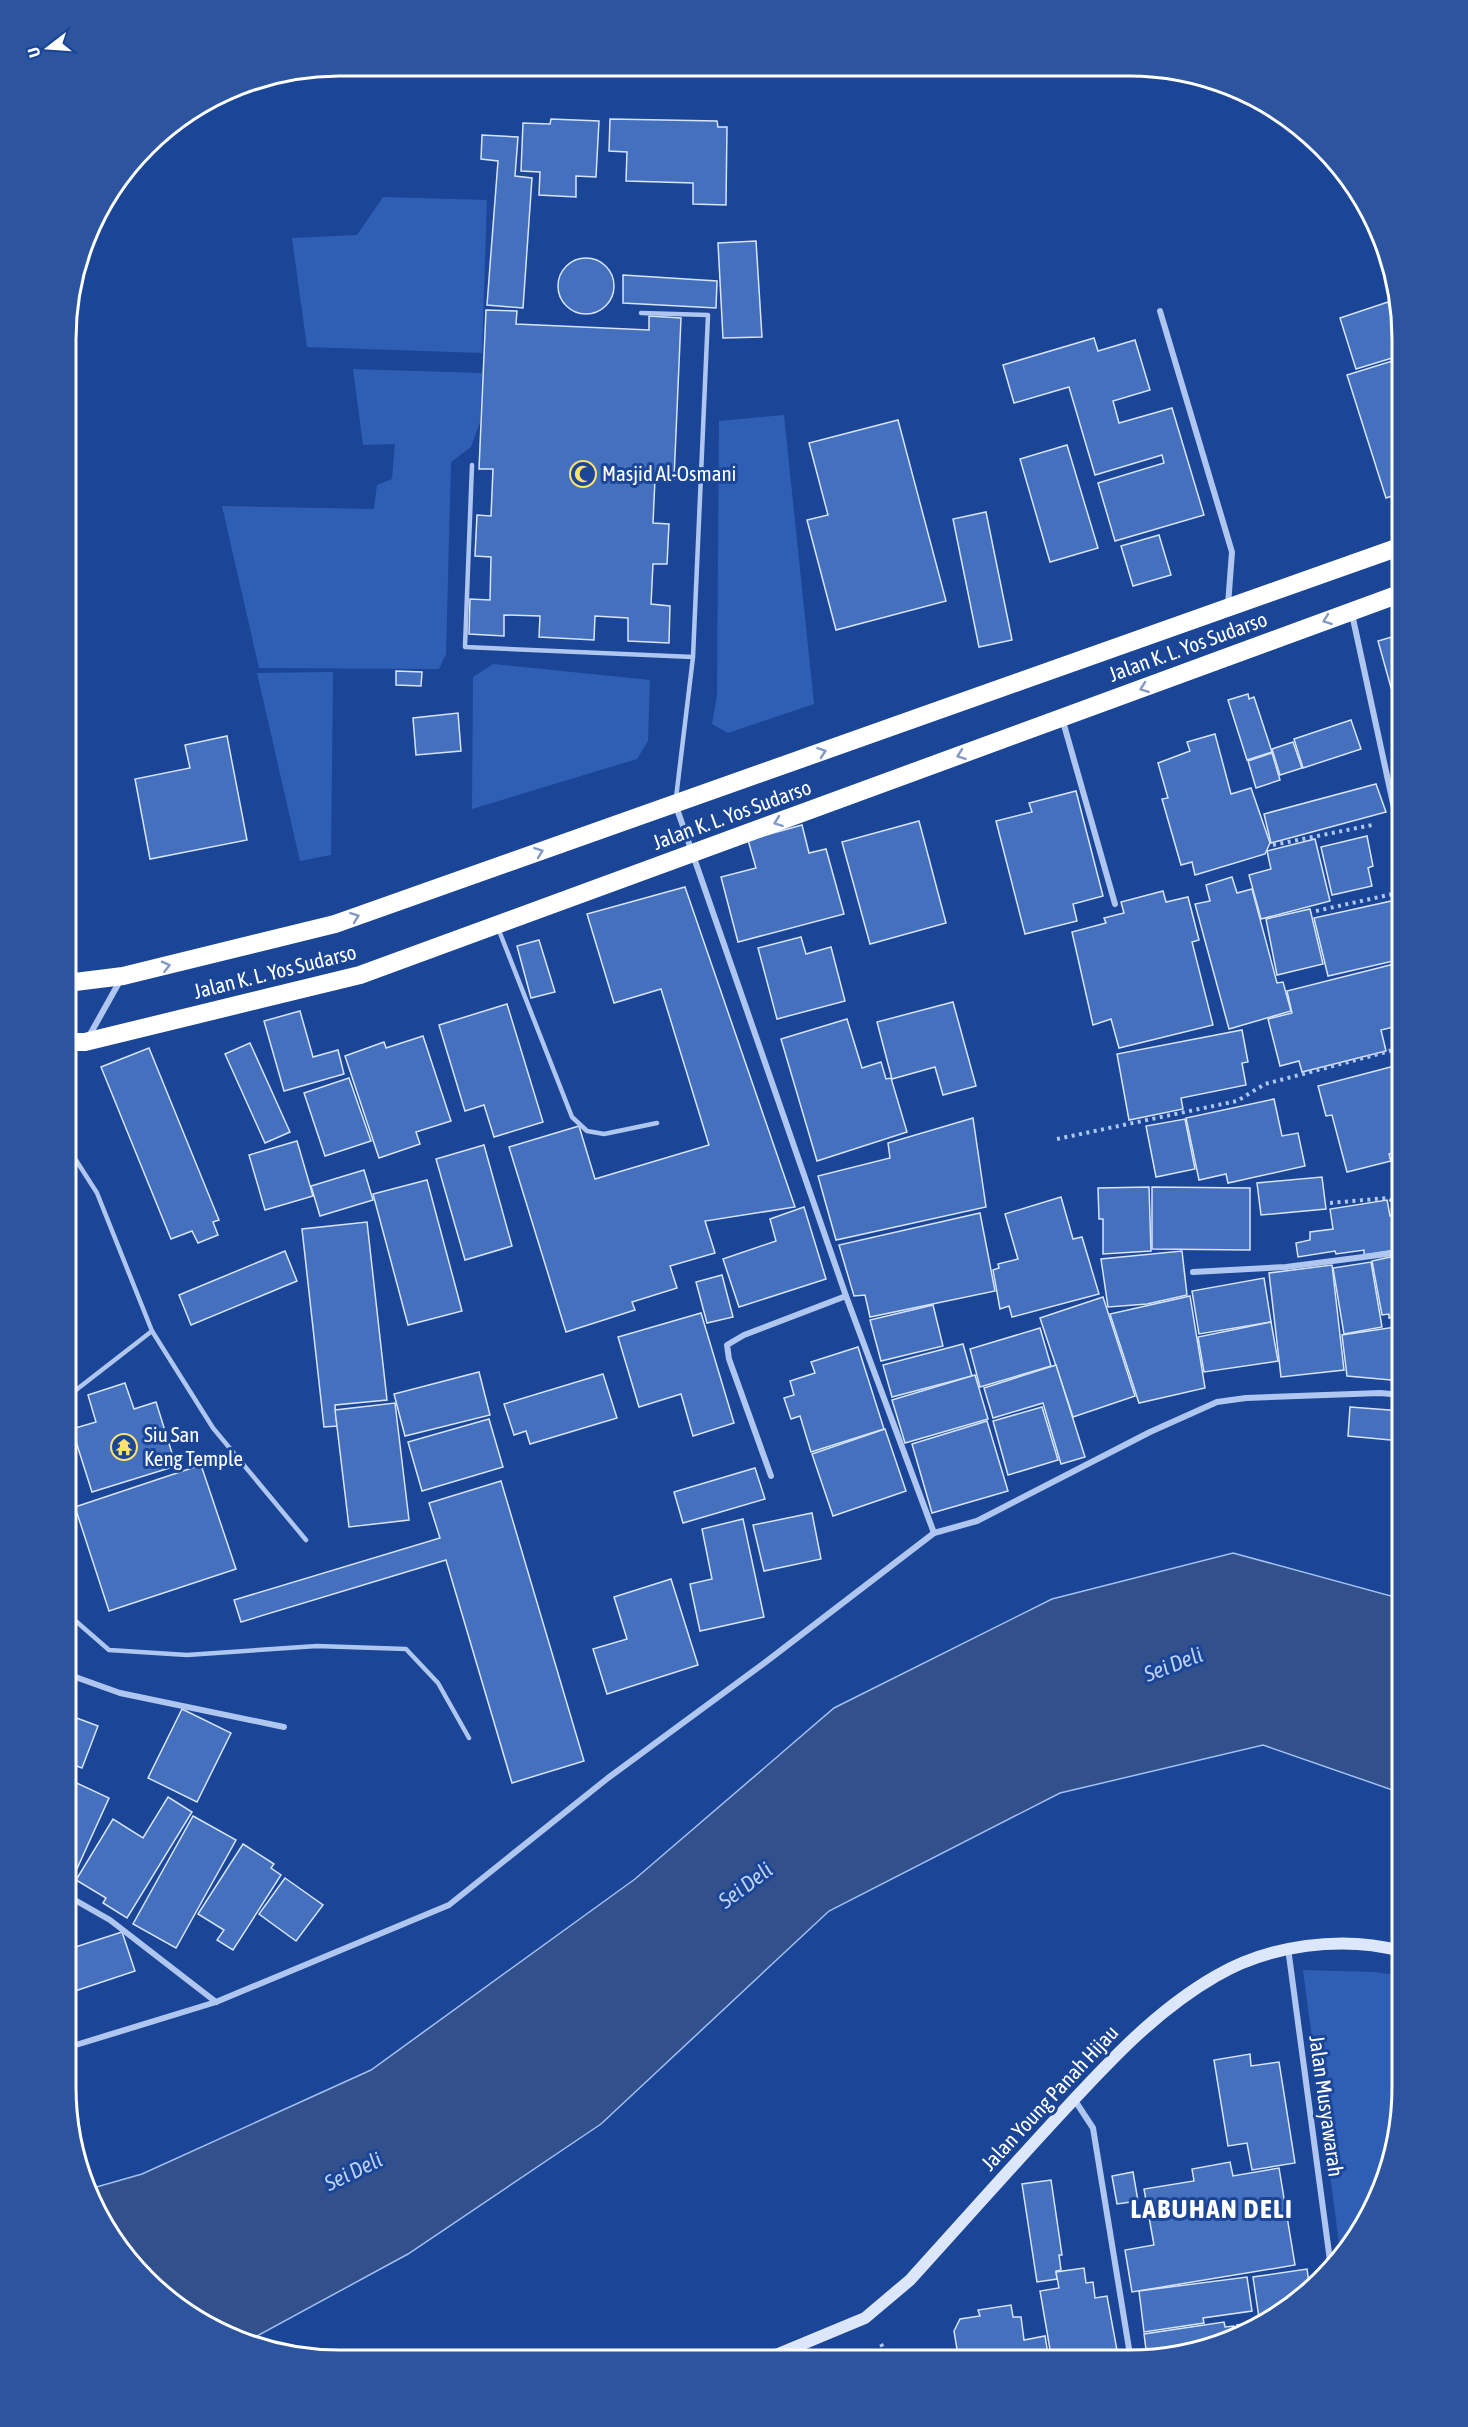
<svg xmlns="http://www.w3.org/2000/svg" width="1468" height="2427" viewBox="0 0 1468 2427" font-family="'Asap Condensed',sans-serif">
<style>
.green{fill:#2f5fb4}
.water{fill:#31508c;stroke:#a2c0f2;stroke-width:1.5}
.building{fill:#4470be;stroke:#d6e4fb;stroke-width:1.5}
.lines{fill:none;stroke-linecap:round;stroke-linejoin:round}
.path{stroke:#afc7f0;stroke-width:4;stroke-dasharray:3 4.5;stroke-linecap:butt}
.lane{stroke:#afc7f0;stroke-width:4.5}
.street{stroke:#afc7f0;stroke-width:6}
.secondary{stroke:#dde7fb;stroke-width:12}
.highway{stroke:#fff;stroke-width:18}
.oneway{stroke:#8299c6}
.labels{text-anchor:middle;stroke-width:6;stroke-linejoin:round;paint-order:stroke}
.poi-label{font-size:21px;fill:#fff;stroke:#1b4697;text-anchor:start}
.street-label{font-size:21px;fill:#fff;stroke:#1b4697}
.water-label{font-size:22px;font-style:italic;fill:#bcd1f7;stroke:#1b4697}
.district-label{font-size:27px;font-weight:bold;letter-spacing:1.5px;fill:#fff;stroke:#1b4697}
.rim{fill:none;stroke:#fff;stroke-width:3}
</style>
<rect width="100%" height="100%" fill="#1b4697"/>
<!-- green -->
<g class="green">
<path d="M383,197L487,200L482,353L307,347L292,238L357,235Z"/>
<path d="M353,369L482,373L480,422L471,447L451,462L446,654L439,669L259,668L222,506L374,509L377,485L392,479L395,444L363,445Z"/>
<path d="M784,415L814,704L728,733L712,724L717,696L719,421Z"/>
<path d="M493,664L650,680L648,741L637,759L472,809L473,677Z"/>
<path d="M333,672L331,855L300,861L257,673Z"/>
<path d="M1303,1970L1375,1972L1401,1976V2106L1381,2192L1341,2258Z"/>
</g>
<!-- water -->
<path class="water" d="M1233,1553L1402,1599L1401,1793L1263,1745L1060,1793L829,1911L601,2124L408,2254L244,2343L173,2305L123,2254L86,2190L142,2174L371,2070L635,1879L834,1708L1052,1599Z"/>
<!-- building -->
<g class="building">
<path d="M551,119L599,121L596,177L576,176V197L539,195L540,172L521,171L523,123L550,124Z"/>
<path d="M610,119L717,121L718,127H727L726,205L693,204V183L626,181L627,152L609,151Z"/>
<path d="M482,135L518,137L515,176L532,178L523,308L487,305L498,161L481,159Z"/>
<path d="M756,241L762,337L723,338L718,243Z"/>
<circle cx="586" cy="286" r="28"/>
<path d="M623,275L717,281L716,308L623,303Z"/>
<path d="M1388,302L1402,355L1356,369L1340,318Z"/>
<path d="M486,310L517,311L516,324L649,330V316L681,318L674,479H655L653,523L669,524L667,564H653L651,604L670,606L669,643L628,641V618L595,616L594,640L539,637L540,616L504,615V636L469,634L470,599L490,600L491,557L475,556L477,515L491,516L493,469H479Z"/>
<path d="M1094,338L1098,351L1135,340L1150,390L1113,401L1119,423L1172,408L1204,515L1115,541L1098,483L1164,463L1162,455L1095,475L1069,387L1014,403L1003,365Z"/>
<path d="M1402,358V493L1386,498L1347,375Z"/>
<path d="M898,420L946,601L836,630L807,520L828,515L809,443Z"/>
<path d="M1067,445L1098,548L1050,562L1020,459Z"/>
<path d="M986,512L1012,640L979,647L953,519Z"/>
<path d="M1159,535L1171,575L1133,586L1121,546Z"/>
<path d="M1402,634V727L1378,641Z"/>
<path d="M396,671L422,672L421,686L396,685Z"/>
<path d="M1248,694L1249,699L1254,697L1272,752L1247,760L1228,700Z"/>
<path d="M458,713L461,751L416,755L413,718Z"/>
<path d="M1351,720L1361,749L1303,768L1294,739Z"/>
<path d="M1215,734L1231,794L1251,788L1270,843L1265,854L1195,875L1192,862L1181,865L1162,799L1168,798L1158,763L1190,751L1187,742Z"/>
<path d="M227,736L247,840L150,859L135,779L190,768L185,745Z"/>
<path d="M1293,742L1302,768L1280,775L1272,749Z"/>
<path d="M1272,753L1280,780L1256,788L1248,761Z"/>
<path d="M1376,784L1386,812L1271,843L1264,814Z"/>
<path d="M1076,791L1103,896L1073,904L1077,921L1025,934L996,821L1032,812L1029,803Z"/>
<path d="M919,821L946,923L870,944L842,842Z"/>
<path d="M802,825L809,853L826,849L844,914L738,942L721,877L756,868L748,840Z"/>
<path d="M1367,836L1373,866L1368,868L1372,886L1332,895L1321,847Z"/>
<path d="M1315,839L1330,901L1261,919L1249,875L1271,869L1267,851Z"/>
<path d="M1232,877L1237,893L1252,889L1277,983L1283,982L1291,1011L1229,1029L1195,904L1210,901L1206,885Z"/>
<path d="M685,887L795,1207L705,1221L715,1253L670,1266L677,1288L632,1302L635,1310L566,1332L509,1147L579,1126L595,1179L709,1145L661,989L614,1003L587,914Z"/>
<path d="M1163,891L1166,902L1188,897L1199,940L1192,942L1213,1025L1119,1048L1111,1019L1093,1025L1072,932L1106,923L1104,918L1124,913L1121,902Z"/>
<path d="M1396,900L1402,924V959L1328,976L1314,918Z"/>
<path d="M1310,909L1323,964L1277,975L1266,919Z"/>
<path d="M801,937L806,954L831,947L845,1001L777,1019L758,948Z"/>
<path d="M539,940L555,992L531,998L517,946Z"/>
<path d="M1402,962V1025L1381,1030L1386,1051L1302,1072L1299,1061L1280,1066L1268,1019L1292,1013L1287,991Z"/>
<path d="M953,1002L976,1086L943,1095L935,1067L892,1079L877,1022Z"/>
<path d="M507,1004L543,1122L494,1137L484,1105L465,1111L439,1025Z"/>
<path d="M300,1011L313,1057L338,1050L344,1074L284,1091L264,1021Z"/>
<path d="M847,1019L862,1068L881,1062L886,1079L891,1078L907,1132L817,1161L781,1039Z"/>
<path d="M1242,1030L1248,1062L1242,1063L1246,1085L1181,1098L1183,1109L1129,1120L1117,1054Z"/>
<path d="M423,1036L451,1121L416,1132L420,1144L379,1158L345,1056L384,1042L386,1048Z"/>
<path d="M250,1043L290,1132L265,1143L225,1054Z"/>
<path d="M149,1048L219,1220L213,1222L218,1235L198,1243L192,1231L171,1239L101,1067Z"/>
<path d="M1402,1064V1141L1395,1143L1398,1151L1389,1154L1391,1161L1347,1172L1332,1115L1326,1116L1318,1086Z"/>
<path d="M349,1078L371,1141L325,1156L304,1093Z"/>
<path d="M1274,1099L1282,1136L1298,1133L1305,1166L1228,1183L1226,1174L1199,1180L1186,1118Z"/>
<path d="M973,1118L986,1207L836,1240L818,1176L890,1158L888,1143Z"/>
<path d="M1185,1119L1195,1169L1156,1177L1146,1126Z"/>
<path d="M297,1141L313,1196L265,1210L249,1155Z"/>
<path d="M484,1145L512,1246L465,1260L436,1159Z"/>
<path d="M364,1170L373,1200L320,1216L311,1186Z"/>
<path d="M1322,1177L1326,1209L1261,1215L1257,1183Z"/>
<path d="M427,1180L462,1311L408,1325L373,1194Z"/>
<path d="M1149,1187L1151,1251L1103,1254V1219H1099L1098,1188Z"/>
<path d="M1152,1187L1250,1188V1250L1152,1249Z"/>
<path d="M1061,1197L1073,1239L1082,1237L1099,1294L1012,1317L1009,1306L1000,1309L993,1270L999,1268L998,1264L1018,1259L1005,1214Z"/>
<path d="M1387,1200L1390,1216L1396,1215L1402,1249L1364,1255V1250L1336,1254L1335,1251L1298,1257L1296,1243L1310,1240V1232L1333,1229L1330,1209Z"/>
<path d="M804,1207L826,1279L739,1307L723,1259L776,1241L770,1219Z"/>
<path d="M980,1213L995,1291L870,1317L865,1295L854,1296L839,1245Z"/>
<path d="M367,1222L387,1400L335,1405L337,1426L324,1427L302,1229Z"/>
<path d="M285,1251L297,1281L191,1325L179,1295Z"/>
<path d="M1182,1251L1187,1295L1147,1304L1108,1307L1101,1259Z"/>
<path d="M1395,1256L1402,1291V1311L1400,1315L1389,1318V1314L1382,1315L1372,1261Z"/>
<path d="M1371,1262L1382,1327L1344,1334L1333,1268Z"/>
<path d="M1332,1265L1344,1370L1281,1377L1269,1273Z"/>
<path d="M722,1275L733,1317L707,1323L696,1282Z"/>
<path d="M1264,1278L1271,1322L1199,1334L1192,1291Z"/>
<path d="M1190,1296L1205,1388L1139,1403L1110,1314Z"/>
<path d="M1103,1297L1135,1396L1073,1417L1040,1318Z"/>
<path d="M933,1305L943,1346L881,1361L870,1320Z"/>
<path d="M701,1313L734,1423L693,1436L681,1394L639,1407L618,1337Z"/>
<path d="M1271,1322L1278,1361L1204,1372L1198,1337Z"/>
<path d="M1402,1326V1381L1347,1376L1342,1335Z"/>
<path d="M1040,1328L1051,1366L980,1387L970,1349Z"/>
<path d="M963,1344L972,1376L892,1397L883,1365Z"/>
<path d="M858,1347L884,1429L811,1452L800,1416L791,1419L784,1398L794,1395L790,1381L815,1373L811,1362Z"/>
<path d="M1056,1365L1085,1457L1061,1464L1043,1403L993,1418L984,1388Z"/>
<path d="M479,1372L490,1415L405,1436L394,1394Z"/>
<path d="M603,1374L617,1418L530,1444L526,1431L514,1435L504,1404Z"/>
<path d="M975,1375L988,1419L905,1443L892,1400Z"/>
<path d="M125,1383L134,1409L156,1402L176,1466L92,1492L72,1429L96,1422L88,1395Z"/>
<path d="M395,1403L409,1520L349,1527L335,1410Z"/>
<path d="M1042,1407L1058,1460L1008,1475L993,1421Z"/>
<path d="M1350,1407L1402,1411L1401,1441L1348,1436Z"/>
<path d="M489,1419L503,1467L422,1491L408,1442Z"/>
<path d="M987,1421L1008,1491L932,1513L912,1444Z"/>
<path d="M885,1429L906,1491L833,1516L812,1454Z"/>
<path d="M201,1465L236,1569L109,1611L75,1507Z"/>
<path d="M755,1468L765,1499L683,1523L674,1492Z"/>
<path d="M501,1481L584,1761L512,1783L446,1560L241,1622L234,1600L440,1538L429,1503Z"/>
<path d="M812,1513L821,1559L764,1571L753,1525Z"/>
<path d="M743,1519L764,1617L700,1631L690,1584L712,1579L702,1529Z"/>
<path d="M671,1579L698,1665L607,1694L593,1649L627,1639L614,1597Z"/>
<path d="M182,1709L231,1733L197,1802L148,1778Z"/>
<path d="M66,1714L98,1726L82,1768L66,1762Z"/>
<path d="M66,1778L109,1798L70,1884L66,1883Z"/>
<path d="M168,1797L192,1812L127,1918L103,1903L106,1898L76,1880L113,1819L143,1838Z"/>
<path d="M193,1816L236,1840L176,1948L133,1924Z"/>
<path d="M243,1844L274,1864L271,1868L281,1875L233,1950L217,1940L224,1930L198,1914Z"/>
<path d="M285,1878L323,1905L296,1941L259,1914Z"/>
<path d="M122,1932L135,1971L72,1992L66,1974V1950Z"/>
<path d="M1250,2054L1251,2066L1279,2062L1295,2163L1252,2170L1247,2143L1228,2146L1214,2060Z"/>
<path d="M1230,2162L1233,2176L1279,2168L1295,2265L1132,2292L1125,2250L1154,2245L1144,2189L1194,2181L1192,2169Z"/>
<path d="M1133,2172L1138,2201L1117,2204L1112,2176Z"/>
<path d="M1051,2180L1062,2255H1059L1061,2270L1056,2271L1057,2279L1037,2282L1022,2184Z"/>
<path d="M1084,2268L1086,2283L1093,2282L1095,2298L1107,2296L1119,2361H1052L1040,2291L1059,2288L1056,2272Z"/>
<path d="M1307,2269L1310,2290L1295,2304L1277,2315L1259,2318L1253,2277Z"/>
<path d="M1247,2277L1252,2311L1203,2318L1204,2323L1144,2332L1139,2291Z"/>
<path d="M1011,2305L1013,2317H1021L1024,2340L1045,2336L1049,2361H959L954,2331L960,2319L980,2316L978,2310Z"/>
<path d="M1266,2321L1239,2337L1237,2325Z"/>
<path d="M1224,2322L1225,2327L1234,2326L1236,2339L1147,2357L1144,2334Z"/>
</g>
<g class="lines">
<!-- path -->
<g class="path">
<path d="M1273,845L1372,825"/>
<path d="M1316,911L1402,892"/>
<path d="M1057,1139L1237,1101L1265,1084L1390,1051L1395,1038L1402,1037"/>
<path d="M1330,1203L1387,1198L1402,1206"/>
<path d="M881,2344L890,2360"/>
</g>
<!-- lane -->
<g class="lane">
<path d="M641,313L708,315L693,657L676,798"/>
<path d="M472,465L465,647L693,657"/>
<path d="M498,928L572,1117L587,1131L604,1134L657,1123"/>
<path d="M67,1146L97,1193L152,1331L213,1428L306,1540"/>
<path d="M67,1397L152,1331"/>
<path d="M67,1592L70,1616L109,1650L187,1655L317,1646L406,1649L438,1683L469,1738"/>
</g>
<!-- street -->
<g class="street">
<path d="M1160,311L1232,552L1228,605"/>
<path d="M1352,614L1402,845"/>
<path d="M1062,718L1115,904"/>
<path d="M676,806L846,1296L934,1533"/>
<path d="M88,1038L121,979"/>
<path d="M67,1054L78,1047"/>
<path d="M1193,1272L1286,1267L1402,1252"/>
<path d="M771,1476L729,1359L727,1345L744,1335L846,1296"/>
<path d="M67,1674L120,1693L284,1727"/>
<path d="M66,1895L110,1920L216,2002"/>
<path d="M1288,1948L1331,2268"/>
<path d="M66,2048L216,2002L449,1905L608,1778L767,1661L934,1533L977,1521L1150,1432L1217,1402L1246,1398L1380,1393L1402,1395"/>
<path d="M1074,2099L1093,2128L1131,2361"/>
</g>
<!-- secondary -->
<path class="secondary" d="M764,2360L865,2318L910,2280C958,2227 1006,2173 1054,2121C1103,2068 1153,2012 1216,1976C1269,1945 1342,1935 1401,1951"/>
<!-- highway -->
<g class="highway">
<path d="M67,983L123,976L335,924L1402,546"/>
<path d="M67,1042H85L360,975L1402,593"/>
</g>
</g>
<!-- one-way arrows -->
<defs><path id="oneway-chevron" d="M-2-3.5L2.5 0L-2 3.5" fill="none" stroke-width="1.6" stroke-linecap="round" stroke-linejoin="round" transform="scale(1.5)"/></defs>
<g class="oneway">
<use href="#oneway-chevron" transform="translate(1327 620) rotate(160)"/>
<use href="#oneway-chevron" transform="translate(1144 688) rotate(160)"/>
<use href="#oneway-chevron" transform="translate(822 752) rotate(-19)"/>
<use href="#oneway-chevron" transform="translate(961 755) rotate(160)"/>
<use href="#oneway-chevron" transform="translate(778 822) rotate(160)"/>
<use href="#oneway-chevron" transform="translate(539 852) rotate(-20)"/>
<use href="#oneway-chevron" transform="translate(355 917) rotate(-20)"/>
<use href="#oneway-chevron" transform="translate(166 966) rotate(-14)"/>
</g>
<!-- icons -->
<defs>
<symbol id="mosque-ring" viewBox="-11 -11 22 22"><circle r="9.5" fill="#1b4697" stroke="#ffe26e" stroke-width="1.5"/><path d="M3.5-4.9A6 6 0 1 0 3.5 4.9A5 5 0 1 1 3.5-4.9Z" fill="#ffe26e"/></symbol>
<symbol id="temple-ring" viewBox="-11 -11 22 22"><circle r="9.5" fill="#1b4697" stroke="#ffe26e" stroke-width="1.5"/><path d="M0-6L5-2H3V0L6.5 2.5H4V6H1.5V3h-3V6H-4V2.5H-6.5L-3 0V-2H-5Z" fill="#ffe26e"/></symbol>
</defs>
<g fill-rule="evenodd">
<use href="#mosque-ring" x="568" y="459" width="30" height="30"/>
<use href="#temple-ring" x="109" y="1432" width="30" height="30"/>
</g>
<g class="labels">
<!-- poi labels -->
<g class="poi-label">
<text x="602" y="481">Masjid Al-Osmani</text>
<text x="144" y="1442">Siu San<tspan x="144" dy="24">Keng Temple</tspan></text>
</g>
<!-- street labels -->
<g class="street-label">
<text transform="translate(1188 647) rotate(-20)" y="7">Jalan K. L. Yos Sudarso</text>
<text transform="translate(732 815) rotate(-20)" y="7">Jalan K. L. Yos Sudarso</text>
<text transform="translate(275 972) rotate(-14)" y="7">Jalan K. L. Yos Sudarso</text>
<text transform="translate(1050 2098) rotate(-47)" y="7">Jalan Young Panah Hijau</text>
<text transform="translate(1326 2106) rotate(82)" y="7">Jalan Musyawarah</text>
</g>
<!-- water labels -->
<g class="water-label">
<text transform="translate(1173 1664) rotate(-21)" y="8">Sei Deli</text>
<text transform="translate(745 1885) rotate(-37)" y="8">Sei Deli</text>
<text transform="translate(353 2171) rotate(-26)" y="8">Sei Deli</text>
</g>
<!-- district labels -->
<g class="district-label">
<text x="1212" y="2218">LABUHAN DELI</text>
</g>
</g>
<!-- crop -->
<path d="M0 0H1468V2427H0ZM339 76H1129A263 263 0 0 1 1392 339V2087A263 263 0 0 1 1129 2350H339A263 263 0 0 1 76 2087V339A263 263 0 0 1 339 76Z" fill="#2d559f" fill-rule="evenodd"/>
<path class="rim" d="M339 76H1129A263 263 0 0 1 1392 339V2087A263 263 0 0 1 1129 2350H339A263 263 0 0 1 76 2087V339A263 263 0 0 1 339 76Z"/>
<!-- north arrow -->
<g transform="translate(48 48) rotate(253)" stroke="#1b4697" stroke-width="4.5" paint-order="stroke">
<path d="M0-4.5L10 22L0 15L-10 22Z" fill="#ffffff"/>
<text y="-9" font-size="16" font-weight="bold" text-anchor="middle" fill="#ffffff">U</text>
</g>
</svg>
